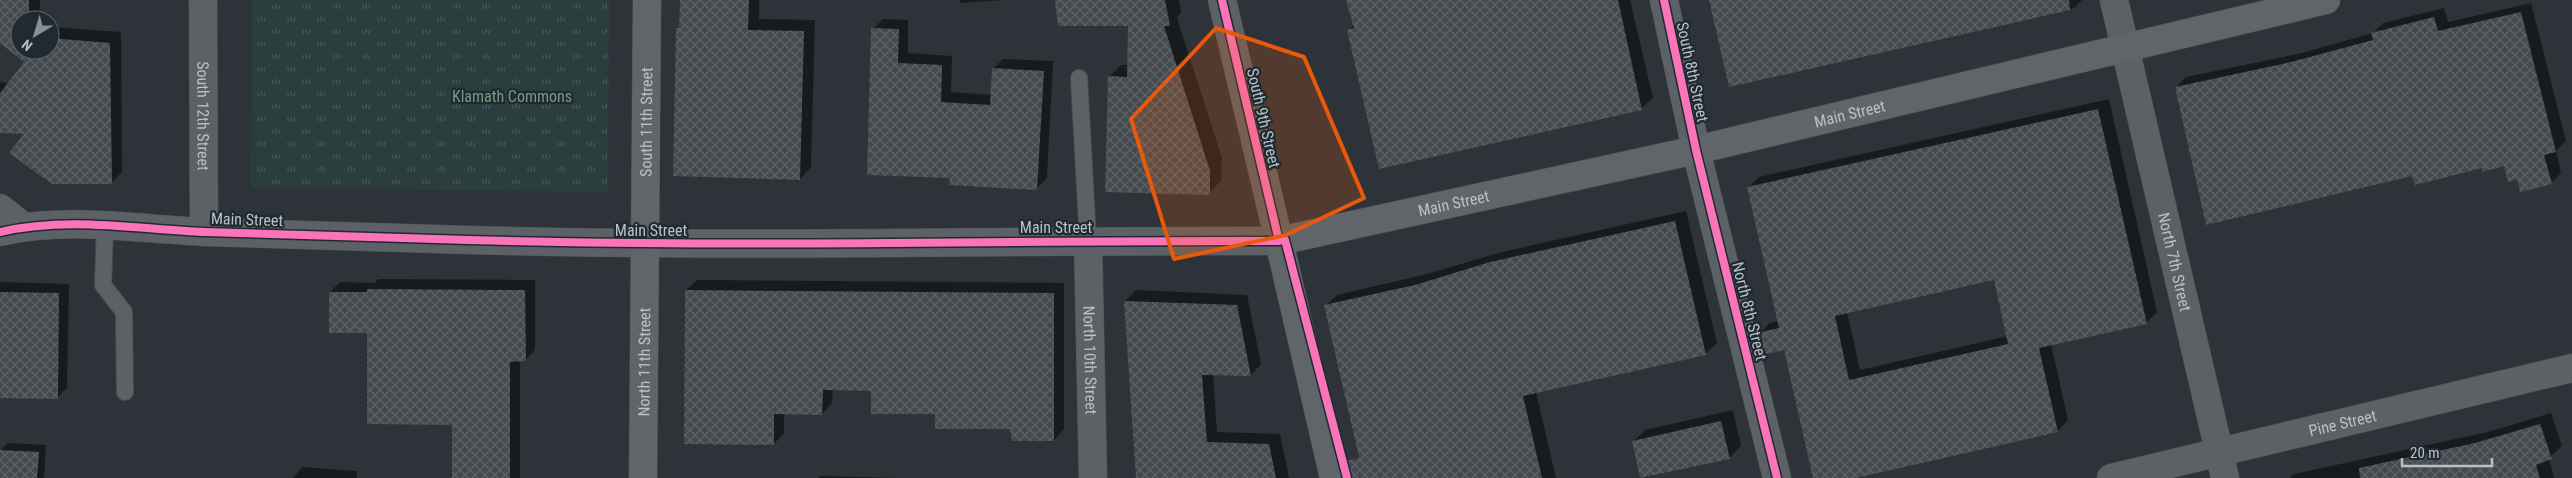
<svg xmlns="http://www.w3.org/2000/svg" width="2572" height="478" viewBox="0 0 2572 478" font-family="'Roboto Condensed',sans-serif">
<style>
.park{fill:url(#park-tufts)}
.shadow{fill:#0007;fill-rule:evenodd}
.building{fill:url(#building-cross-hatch);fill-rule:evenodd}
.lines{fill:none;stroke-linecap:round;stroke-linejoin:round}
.service-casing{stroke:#4a4f53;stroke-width:18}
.minor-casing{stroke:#4a4f53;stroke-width:29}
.tertiary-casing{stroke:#4a4f53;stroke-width:29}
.secondary-casing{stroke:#4a4f53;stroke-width:29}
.service{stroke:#5c6166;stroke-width:16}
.minor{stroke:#5c6166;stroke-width:28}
.tertiary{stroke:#5c6166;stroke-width:28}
.secondary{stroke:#60656a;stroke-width:28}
.cycleway-casing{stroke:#202a32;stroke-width:11}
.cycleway{stroke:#fb73b8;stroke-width:8}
.marked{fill:#e8590c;fill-opacity:0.2;stroke:#e8590c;stroke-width:4;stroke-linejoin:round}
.labels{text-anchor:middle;stroke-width:4.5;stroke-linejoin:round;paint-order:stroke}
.street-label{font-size:16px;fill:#b8c0c8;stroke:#202a32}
.park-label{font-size:16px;fill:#789b7c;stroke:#202a32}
</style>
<defs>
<pattern id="park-tufts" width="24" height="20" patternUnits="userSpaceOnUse" patternTransform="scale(1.25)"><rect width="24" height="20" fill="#2b3e3e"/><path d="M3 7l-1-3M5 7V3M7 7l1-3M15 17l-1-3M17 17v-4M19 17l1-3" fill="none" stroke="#485858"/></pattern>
<pattern id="building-cross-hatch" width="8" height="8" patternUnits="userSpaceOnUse" patternTransform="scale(1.25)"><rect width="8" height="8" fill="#454a4e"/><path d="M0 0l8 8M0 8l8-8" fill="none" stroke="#5e6266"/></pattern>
</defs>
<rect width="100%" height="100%" fill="#2d3338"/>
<!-- park -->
<path class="park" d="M252,0H609L608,192L251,187Z"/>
<!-- shadow -->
<g class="shadow">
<path d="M0,0H40L39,20H20V50H50V27L121,32L122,172L111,183L26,133L0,131V82L9,83L25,61L0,42Z"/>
<path d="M681,0H759V19L815,20L811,167L800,179L678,28L680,26Z"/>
<path d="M960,0H1004L960,3Z"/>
<path d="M1056,0H1179L1181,13L1177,18L1222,158L1221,181L1209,193L1109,77L1121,65H1128L1130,25Z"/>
<path d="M1348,0H1630L1653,98L1641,109L1349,30L1354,25Z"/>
<path d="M1710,0H2082L2074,8L1730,85Z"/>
<path d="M2531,3L2566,141L2556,151L2561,173L2551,183L2505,165L2413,174L2176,87L2186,77L2302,53L2373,33L2383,23L2444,8L2448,22Z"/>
<path d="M883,19L908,20V53L952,56L951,92L992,95L993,69L1003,59L1053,61L1047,178L1037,188L951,176L873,29Z"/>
<path d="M2109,99L2157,312L2146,323L2051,344L2068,420L2058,431L1850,478H1814L1785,349L1759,334L1770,323L1778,321L1748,188L1759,177ZM1995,279L2008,336L1860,370L1847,312Z"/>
<path d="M1686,211L1717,343L1705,354L1536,392L1556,478H1363L1325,306L1337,295L1427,274L1502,252Z"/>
<path d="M378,279L535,280V350L525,360H520V478H453V424L330,292L340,282L375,283Z"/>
<path d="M697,280L1064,283V429L1054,440L1011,428L936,413L873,390L833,389L832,403L822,414L784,413V433L774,444L686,290Z"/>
<path d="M0,282L69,284L67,388L57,398L0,397Z"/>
<path d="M1136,290L1247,295L1261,364L1251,375L1213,374L1217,432L1280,434L1289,478H1137L1125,301Z"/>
<path d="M1733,410L1741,446L1729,458L1641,478L1633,442L1645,430Z"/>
<path d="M2551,413L2562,446L2549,458L2554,478H2290L2294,474L2488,432Z"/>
<path d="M8,443L46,445L44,478H0V451Z"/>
<path d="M302,467L357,471V478H293Z"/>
<path d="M820,476L900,478H818Z"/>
</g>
<!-- building -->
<g class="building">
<path d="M0,0H29V20H20V50H50V38L110,43L112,184H52L9,153L24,134L0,133V93L24,62L0,43Z"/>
<path d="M680,0H749L748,30L804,31L800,180L673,176L676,28H679Z"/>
<path d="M1055,0H1165L1170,26H1164L1210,171V195L1105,192L1108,76L1127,77L1128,26H1058Z"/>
<path d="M1346,0H1618L1642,110L1379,169L1347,30L1354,28Z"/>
<path d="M1709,0H2069L2070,10L1729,87Z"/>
<path d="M2521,12L2556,152L2544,155L2552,184L2520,192L2517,179L2508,182L2504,166L2482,172V168L2415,185L2412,176L2206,225L2175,87L2291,62L2373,40L2371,33L2434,17L2438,31Z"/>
<path d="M871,28L899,29L898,63L942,65L941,102L990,105L992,68L1044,71L1037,190L949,185L950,178L867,175Z"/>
<path d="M2098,109L2147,324L2039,348L2058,432L1856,478H1813L1784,350L1763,355L1757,333L1779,328L1747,187ZM1994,280L2008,344L1849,380L1835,316Z"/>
<path d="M1675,221L1706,355L1523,396L1542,478H1349L1346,461L1359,458L1324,305L1415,285L1490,262Z"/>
<path d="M367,289L525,290L526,361L510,362V478H452V425L367,424V333H329V292H367Z"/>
<path d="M685,290L1054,293V441H1012L1010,429H935V414H871V391L823,390L822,415L774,414V445L684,444Z"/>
<path d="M0,292L59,293L58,399L0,398Z"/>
<path d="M1124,301L1237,305L1251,376L1202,375L1207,442L1269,444L1276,478H1136Z"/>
<path d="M1721,421L1730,459L1640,478L1632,441Z"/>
<path d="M2540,424L2552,459L2536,465L2540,478H2360L2359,468L2475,443Z"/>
<path d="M0,450L39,452L37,478H0Z"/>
</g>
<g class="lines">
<defs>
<g id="service">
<path d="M1079,78L1088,241"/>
<path d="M105,226L103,285L124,312L125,392"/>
</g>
<g id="minor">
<path d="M1664,0L1696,150L1777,478"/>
<path id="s1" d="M1088,241L1093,478"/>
<path d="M2219,451L2225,478"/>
</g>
<g id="tertiary">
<path id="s2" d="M203,0L204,232"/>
<path id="s3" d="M2114,0L2219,451"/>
<path d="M0,208L24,227"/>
<path d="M0,232C67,216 137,229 205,232C293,235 381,237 469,240C739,248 1009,240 1279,241L1222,0"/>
<path id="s4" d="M2111,478L2572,368"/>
</g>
<g id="secondary">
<path id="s5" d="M643,478L647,0"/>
<path id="s6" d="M1334,478L1279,241L1696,150L2326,0"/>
</g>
</defs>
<!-- service casing -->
<use href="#service" class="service-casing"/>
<!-- minor casing -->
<use href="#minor" class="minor-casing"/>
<!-- tertiary casing -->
<use href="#tertiary" class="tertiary-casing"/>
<!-- secondary casing -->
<use href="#secondary" class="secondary-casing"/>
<!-- service -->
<use href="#service" class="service"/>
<!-- minor -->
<use href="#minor" class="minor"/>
<!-- tertiary -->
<use href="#tertiary" class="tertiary"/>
<!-- secondary -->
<use href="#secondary" class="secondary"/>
<defs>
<g id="cycleway">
<path d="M1664,0L1696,150L1777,478"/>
<path d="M0,232C67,216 137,229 205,232C293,235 381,237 469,240C739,248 1009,240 1279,241L1222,0"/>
<path d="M1285,240L1347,478"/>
</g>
</defs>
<!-- cycleway casing -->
<use href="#cycleway" class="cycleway-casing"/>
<!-- cycleway -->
<use href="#cycleway" class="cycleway"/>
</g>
<!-- marked area -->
<path class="marked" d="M1216,28L1304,57L1364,198L1286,235L1174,259L1131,119Z"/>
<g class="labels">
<!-- street labels -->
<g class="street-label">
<text transform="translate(1693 72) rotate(78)" y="6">South 8th Street</text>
<text dy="6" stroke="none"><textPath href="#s6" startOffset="828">Main Street</textPath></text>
<text dy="6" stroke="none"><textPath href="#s2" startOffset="116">South 12th Street</textPath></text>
<text transform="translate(1264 118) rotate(77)" y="6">South 9th Street</text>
<text dy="6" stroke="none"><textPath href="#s5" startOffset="356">South 11th Street</textPath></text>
<text dy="6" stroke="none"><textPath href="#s6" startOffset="422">Main Street</textPath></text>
<text transform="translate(247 219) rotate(2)" y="6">Main Street</text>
<text x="1056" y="233">Main Street</text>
<text x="651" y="236">Main Street</text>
<text dy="6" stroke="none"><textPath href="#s3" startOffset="269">North 7th Street</textPath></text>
<text transform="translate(1750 311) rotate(76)" y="6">North 8th Street</text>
<text dy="6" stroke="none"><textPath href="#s1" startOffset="119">North 10th Street</textPath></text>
<text dy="6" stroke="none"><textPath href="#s5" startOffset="116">North 11th Street</textPath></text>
<text dy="6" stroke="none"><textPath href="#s4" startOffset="238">Pine Street</textPath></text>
</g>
<!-- park labels -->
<g class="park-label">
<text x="512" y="102">Klamath Commons</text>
</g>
</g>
<!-- north arrow -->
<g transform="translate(35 35) rotate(218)"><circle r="24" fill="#202a32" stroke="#5d666e"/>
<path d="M0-4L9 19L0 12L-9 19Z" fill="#878f96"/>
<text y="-8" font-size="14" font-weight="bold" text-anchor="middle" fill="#b8c0c8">N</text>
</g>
<!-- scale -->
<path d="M2402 458v8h90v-8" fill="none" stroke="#b8c0c8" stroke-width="2.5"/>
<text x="2410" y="458" font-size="15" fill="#b8c0c8" stroke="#202a32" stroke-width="4" paint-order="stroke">20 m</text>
</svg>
